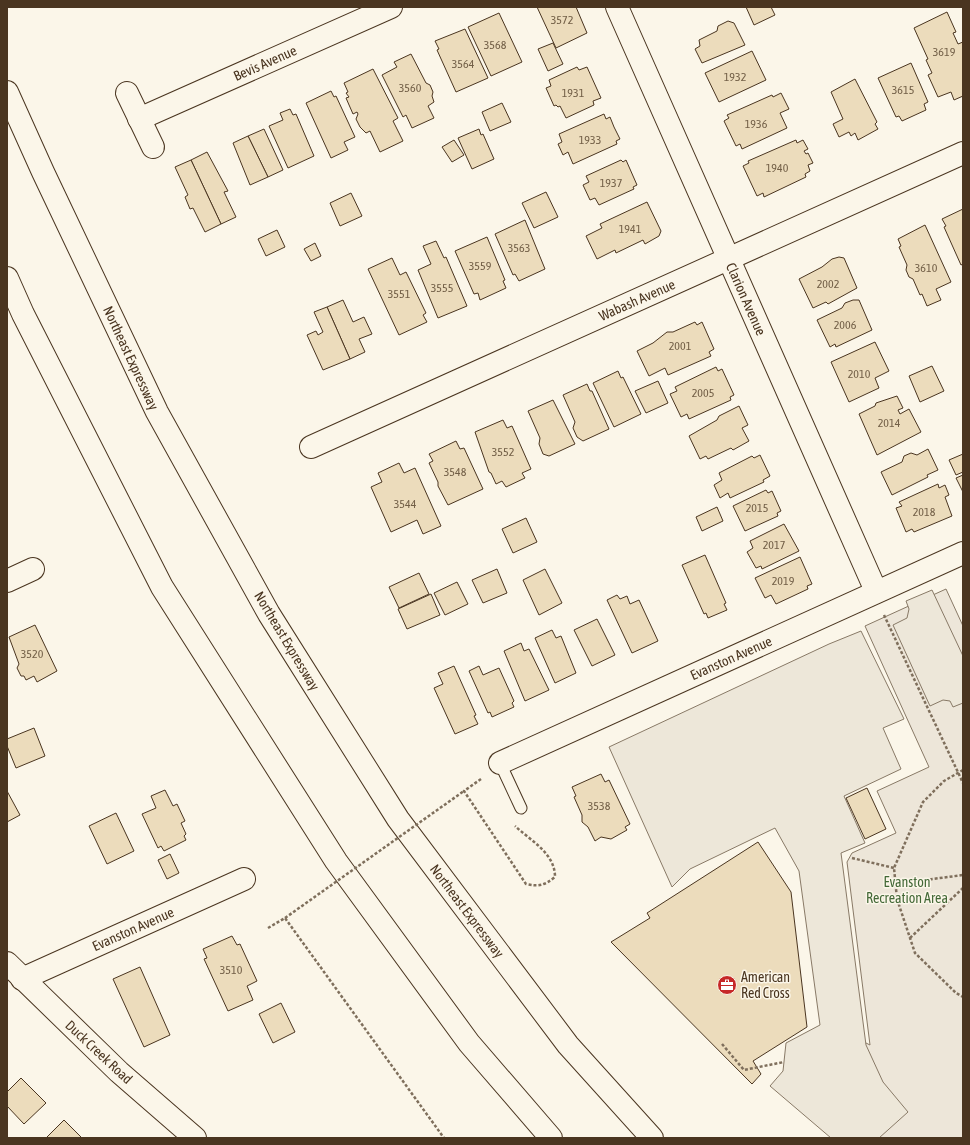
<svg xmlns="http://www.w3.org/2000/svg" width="970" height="1145" viewBox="0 0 970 1145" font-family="'Asap Condensed',sans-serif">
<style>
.green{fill:#ede6d9;stroke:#887966}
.parking{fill:#ede7d9;stroke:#887966}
.building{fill:#ecdcbc;stroke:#4a3520}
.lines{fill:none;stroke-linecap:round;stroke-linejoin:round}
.service-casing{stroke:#4a3520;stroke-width:13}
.minor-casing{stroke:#4a3520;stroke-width:24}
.tertiary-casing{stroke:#4a3520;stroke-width:24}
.motorway-casing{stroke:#4a3520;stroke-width:24}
.path{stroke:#7f6f5c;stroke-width:2.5;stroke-dasharray:3 2;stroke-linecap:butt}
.service{stroke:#fbf6e9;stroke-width:11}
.minor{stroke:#fbf6e9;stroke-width:22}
.tertiary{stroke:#fbf6e9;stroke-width:22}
.motorway{stroke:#fbf6e9;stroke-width:22}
.path-bridge{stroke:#7f6f5c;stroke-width:2.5;stroke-dasharray:3 2;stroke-linecap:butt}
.labels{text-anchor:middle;stroke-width:3;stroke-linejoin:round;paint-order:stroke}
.number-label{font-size:12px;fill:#725f47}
.street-label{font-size:14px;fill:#4a3520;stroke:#fbf6e9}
.park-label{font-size:14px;fill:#436837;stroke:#fbf6e9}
.poi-label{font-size:14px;fill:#4a3520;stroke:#fbf6e9;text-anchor:start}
</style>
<rect width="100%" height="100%" fill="#fbf6e9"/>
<!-- green -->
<path class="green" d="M946,589L963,626V1138H842L832,1059L866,1043L870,1045L847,862L852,853L896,833L877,791L929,767L865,626Z"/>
<!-- parking -->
<g class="parking">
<path d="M932,590L963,656V703L953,707L950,701L943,700L930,706L893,625L907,618L909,609L906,601Z"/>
<path d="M861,631L904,719L883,728L901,769L844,796L865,843L841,853L866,1045L883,1082L908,1112L879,1138H831L770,1086L783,1071L786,1043L820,1025L799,871L775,828L690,869L672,887L609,747L829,644Z"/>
</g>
<!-- building -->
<g class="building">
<path d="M537,7H576L587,33L556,48Z"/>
<path d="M746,7H771L775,15L754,25Z"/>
<path d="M947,12L956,32L953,33L958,44L963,42V96L954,100L951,92L938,97L928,75L932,73L926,60L928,59L914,28Z"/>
<path d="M499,13L522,62L491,76L468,27Z"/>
<path d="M728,21L734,23L745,45L702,63L695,49L700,46L699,40L717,31L718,26Z"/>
<path d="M465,29L488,78L456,92L437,50L439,49L435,41Z"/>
<path d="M553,43L563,64L548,71L538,49Z"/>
<path d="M752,51L766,80L719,102L705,73Z"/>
<path d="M411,54L426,83L430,85L433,92L432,96L434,102L428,106L434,118L412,128L406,115L403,117L382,75L397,67L394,62Z"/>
<path d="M911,63L928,102L924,104L926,110L902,121L899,116L896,117L878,78Z"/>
<path d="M577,67L579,70L587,67L601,98L593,101L594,105L566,118L560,106L558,107L556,105L554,106L546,88L551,86L549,80Z"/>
<path d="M373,69L398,118L393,121L403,141L380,152L370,131L366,133L360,127L356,119L358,114L357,112L353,114L346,98L349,97L346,93L348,92L344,83Z"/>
<path d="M855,79L877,122L875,124L878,129L858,140L855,133L851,136L849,132L839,137L833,124L843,119L831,92Z"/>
<path d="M331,91L334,97L336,96L355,137L344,142L348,150L331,158L306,103Z"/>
<path d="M781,93L789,109L780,113L787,128L742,149L740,144L736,146L724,121L729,118L727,115L772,95L773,97Z"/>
<path d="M502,103L511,122L490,131L482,112Z"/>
<path d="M290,109L293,115L296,114L314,156L288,168L269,126L283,120L280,113Z"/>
<path d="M604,114L606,119L610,117L614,127L620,139L616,141L617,144L573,164L568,152L563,155L558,144L562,142L559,134Z"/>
<path d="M264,129L283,170L268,177L248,136Z"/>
<path d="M479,129L481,135L483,134L494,159L472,169L458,138Z"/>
<path d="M248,136L268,177L250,185L233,143Z"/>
<path d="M454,140L464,155L452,162L442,147Z"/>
<path d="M796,140L797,143L803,140L808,149L804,151L806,154L808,153L813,163L808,165L810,171L805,174L806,177L764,197L763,193L757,196L743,166L749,163L748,161Z"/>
<path d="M207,152L228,191L224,192L236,217L221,224L191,160Z"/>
<path d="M191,160L221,224L205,232L193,208L190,209L185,197L188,195L175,167Z"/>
<path d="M621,160L623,162L626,160L637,185L633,187L634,189L599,205L595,198L590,200L583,185L589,182L586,176Z"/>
<path d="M546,192L558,217L534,228L522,203Z"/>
<path d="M351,193L362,216L340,226L330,203Z"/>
<path d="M647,202L661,231L659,236L645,244L643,240L616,253L615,250L597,259L586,236L602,228L600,224Z"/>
<path d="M963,209V264L961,265L944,227L946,226L942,219Z"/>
<path d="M525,220L545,269L519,281L515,274L513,275L495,234Z"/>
<path d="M925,225L951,282L936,289L941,300L927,306L922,294L920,295L913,279L909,277L906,270L907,265L899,247L901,246L898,239Z"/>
<path d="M277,230L285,247L266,256L258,239Z"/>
<path d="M487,237L505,280L503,281L506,288L480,300L478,293L474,294L455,251Z"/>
<path d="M436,241L444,258L446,257L467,306L438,318L418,270L431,264L423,246Z"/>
<path d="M315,243L321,256L311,261L304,249Z"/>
<path d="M839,257L844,258L857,288L828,304L826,302L813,308L799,279L822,267L832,259Z"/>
<path d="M392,258L400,275L406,272L426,313L423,315L427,322L399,335L368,269Z"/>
<path d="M343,300L353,322L364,317L372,334L359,339L365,352L350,359L327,307Z"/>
<path d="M853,300H859L872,330L836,347L835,344L830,347L817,320L842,308L845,303Z"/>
<path d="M327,307L350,359L323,370L307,335L316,331L318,335L323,332L314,312Z"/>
<path d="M695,322L697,325L702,322L714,349L709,352L711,356L668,375L665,368L649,376L637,351L653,343L667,332H673Z"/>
<path d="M875,342L889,371L875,378L879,388L849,402L831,362Z"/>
<path d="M932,366L944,391L920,402L909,376Z"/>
<path d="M716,367L718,371L722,369L734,395L730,397L731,400L689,419L687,414L681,417L670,394L677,391L675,387Z"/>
<path d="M618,371L621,378L623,377L641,414L614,427L593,383Z"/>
<path d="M658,381L668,403L646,413L635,391Z"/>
<path d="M587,384L590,391H592L609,429L583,441L577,437L573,428L575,422L563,395Z"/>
<path d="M897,396L903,408L898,410L900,414L909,409L921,432L877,455L859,414L875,406L876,403Z"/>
<path d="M553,400L575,444L549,456L543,454L539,444L540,438L528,411Z"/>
<path d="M739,406L748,425L742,428L749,441L733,450L731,448L708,459L706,456L700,459L689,436L717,420L719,416Z"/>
<path d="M503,420L507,428L512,426L531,469L522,473L525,478L506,487L502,481L496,484L491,473L489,472L475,432Z"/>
<path d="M456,441L460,449L464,448L483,489L448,505L438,486V482L429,463L433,461L429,454Z"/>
<path d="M928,449L938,470L927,475L928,477L892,495L881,472L902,462L904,456L911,453L917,455Z"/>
<path d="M963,454V472L956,475L949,460Z"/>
<path d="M760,455L770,476L763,480L764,482L730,498L728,493L720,498L714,485L722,480L719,473L752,456L754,458Z"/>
<path d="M399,463L404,473L415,468L441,526L423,534L417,520L391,532L371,487L382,482L378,473Z"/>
<path d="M963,475V492L956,478Z"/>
<path d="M938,484L939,488L945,485L949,495L945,497L952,516L914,532L912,529L906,532L896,508L902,506L899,502Z"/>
<path d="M766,490L768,493L772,491L781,511L777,513L778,516L745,531L733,506Z"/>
<path d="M717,507L723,521L702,531L696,517Z"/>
<path d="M526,518L537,542L513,553L502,529Z"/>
<path d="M784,524L799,551L762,569L761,566L756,568L747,552L753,548L750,541Z"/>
<path d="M705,555L726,603L724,604L727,610L708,618L706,613L704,614L682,565Z"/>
<path d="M800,557L812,584L807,586L808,589L776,604L771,595L765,598L755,578Z"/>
<path d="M497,569L507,593L483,603L472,580Z"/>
<path d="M545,569L562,603L539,615L523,580Z"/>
<path d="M419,573L429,594L399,608L389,587Z"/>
<path d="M457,582L468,604L445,615L434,593Z"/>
<path d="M431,594L440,615L407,629L398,609Z"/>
<path d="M617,595L620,599L627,596L630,604L639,600L658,641L632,653L607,600Z"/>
<path d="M597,619L615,655L592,666L574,630Z"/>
<path d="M35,625L57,671L37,682L34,676L26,680L24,676H21L17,668L19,664L9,637Z"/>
<path d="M552,630L556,638L561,636L576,673L555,683L535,638Z"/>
<path d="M521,643L524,651L529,649L549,690L525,701L504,651Z"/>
<path d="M454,666L476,715L474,716L478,724L455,734L434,688L443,684L438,673Z"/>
<path d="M479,666L483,675L499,668L514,701L512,703L514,707L492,717L490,712L488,713L469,671Z"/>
<path d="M34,728L45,756L16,768L7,746V739Z"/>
<path d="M601,774L605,782L609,780L630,824L625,827L627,830L611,839L601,837L595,841L588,827L582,822V815L574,797L576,796L572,787Z"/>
<path d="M867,788L886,829L865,839L846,798Z"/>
<path d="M165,790L173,806L177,804L185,821L181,823L186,834L184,836L186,840L164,851L161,846L158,848L142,814L156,808L151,796Z"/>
<path d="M7,791L20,815L7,822Z"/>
<path d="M116,813L134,851L107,864L89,826Z"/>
<path d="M758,842L791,892L807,1027L753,1061L761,1074L752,1084L611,942L650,918L647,913Z"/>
<path d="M170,854L179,873L167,879L158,860Z"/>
<path d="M232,936L237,945L240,944L257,981L247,986L253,1000L228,1011L204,959L207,958L203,949Z"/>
<path d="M140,967L170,1035L144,1047L113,979Z"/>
<path d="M281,1003L295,1032L273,1043L259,1014Z"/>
<path d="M21,1078L46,1103L24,1124L7,1106V1092Z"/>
<path d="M64,1120L82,1138H46Z"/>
</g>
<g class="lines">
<defs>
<path id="service" d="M500,763L521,808"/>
<g id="minor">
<path d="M617,7L876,591"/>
<path d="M127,93L153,147"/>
<path d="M139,119L391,7"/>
<path d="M311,447L963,153"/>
<path d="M7,581L33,569"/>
<path d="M500,763L963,553"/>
<path d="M22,979L244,879"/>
</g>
<path id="tertiary" d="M7,963L119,1072L195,1138"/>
<g id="motorway">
<path d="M7,92L43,172L157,412L269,614L398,819L568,1045L652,1138"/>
<path d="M7,278L23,314L162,587L336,861L469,1043L551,1138"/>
</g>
</defs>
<!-- service casing -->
<use href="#service" class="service-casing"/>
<!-- minor casing -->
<use href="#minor" class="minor-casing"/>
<!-- tertiary casing -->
<use href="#tertiary" class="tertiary-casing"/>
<!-- motorway casing -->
<use href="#motorway" class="motorway-casing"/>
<!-- path -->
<g class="path">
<path d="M884,615L963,783"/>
<path d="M963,770L944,781L923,802L894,868L897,899L915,953L956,993L963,997"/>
<path d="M481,779L464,791L526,884C539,887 545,885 555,877C555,853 531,841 515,826"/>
<path d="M852,858L894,868"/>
<path d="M895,884L963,875"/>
<path d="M268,928L285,918L444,1138"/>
<path d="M910,938L963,888"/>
<path d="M722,1044L744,1070L784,1062"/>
</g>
<!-- service -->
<use href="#service" class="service"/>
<!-- minor -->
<use href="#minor" class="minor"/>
<!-- tertiary -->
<use href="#tertiary" class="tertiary"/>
<!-- motorway -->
<use href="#motorway" class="motorway"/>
<!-- path-bridge -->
<path class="path-bridge" d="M285,918L464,791"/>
</g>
<!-- icons -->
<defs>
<symbol id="office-disc" viewBox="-11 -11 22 22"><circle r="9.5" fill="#c62828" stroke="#fbf6e9"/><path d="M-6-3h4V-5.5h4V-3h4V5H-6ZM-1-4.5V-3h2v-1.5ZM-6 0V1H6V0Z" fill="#fff"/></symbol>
</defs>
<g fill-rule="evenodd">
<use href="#office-disc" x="716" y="974" width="22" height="22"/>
</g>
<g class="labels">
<!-- number labels -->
<g class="number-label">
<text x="562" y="24">3572</text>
<text x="495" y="49">3568</text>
<text x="944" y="56">3619</text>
<text x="463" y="68">3564</text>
<text x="735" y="81">1932</text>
<text x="410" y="92">3560</text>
<text x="903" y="94">3615</text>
<text x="573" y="97">1931</text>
<text x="756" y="128">1936</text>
<text x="590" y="144">1933</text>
<text x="777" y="172">1940</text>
<text x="611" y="187">1937</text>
<text x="630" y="233">1941</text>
<text x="519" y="252">3563</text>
<text x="480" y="270">3559</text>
<text x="926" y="272">3610</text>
<text x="828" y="288">2002</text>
<text x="442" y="292">3555</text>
<text x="399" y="298">3551</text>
<text x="845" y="329">2006</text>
<text x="680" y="350">2001</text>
<text x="859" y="378">2010</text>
<text x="703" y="397">2005</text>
<text x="889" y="427">2014</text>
<text x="503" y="456">3552</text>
<text x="455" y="476">3548</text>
<text x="405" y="508">3544</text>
<text x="757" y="512">2015</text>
<text x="924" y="516">2018</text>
<text x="774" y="549">2017</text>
<text x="783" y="585">2019</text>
<text x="32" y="658">3520</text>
<text x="599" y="810">3538</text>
<text x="231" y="974">3510</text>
</g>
<!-- street labels -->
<g class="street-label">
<text transform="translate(265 63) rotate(-24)" y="5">Bevis Avenue</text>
<text transform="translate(746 299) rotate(66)" y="5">Clarion Avenue</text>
<text transform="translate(637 300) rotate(-24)" y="5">Wabash Avenue</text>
<text transform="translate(131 358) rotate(65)" y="5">Northeast Expressway</text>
<text transform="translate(287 641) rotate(59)" y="5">Northeast Expressway</text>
<text transform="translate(731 658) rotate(-24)" y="5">Evanston Avenue</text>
<text transform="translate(467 911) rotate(53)" y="5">Northeast Expressway</text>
<text transform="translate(133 929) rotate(-24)" y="5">Evanston Avenue</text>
<text transform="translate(99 1052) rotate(43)" y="5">Duck Creek Road</text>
</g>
<!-- park labels -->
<g class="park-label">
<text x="907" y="887">Evanston<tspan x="907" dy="16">Recreation Area</tspan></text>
</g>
<!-- poi labels -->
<g class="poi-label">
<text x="741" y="982">American<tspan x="741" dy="16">Red Cross</tspan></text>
</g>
</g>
<!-- border -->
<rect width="970" height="1145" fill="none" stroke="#4a3520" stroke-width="16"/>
</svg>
